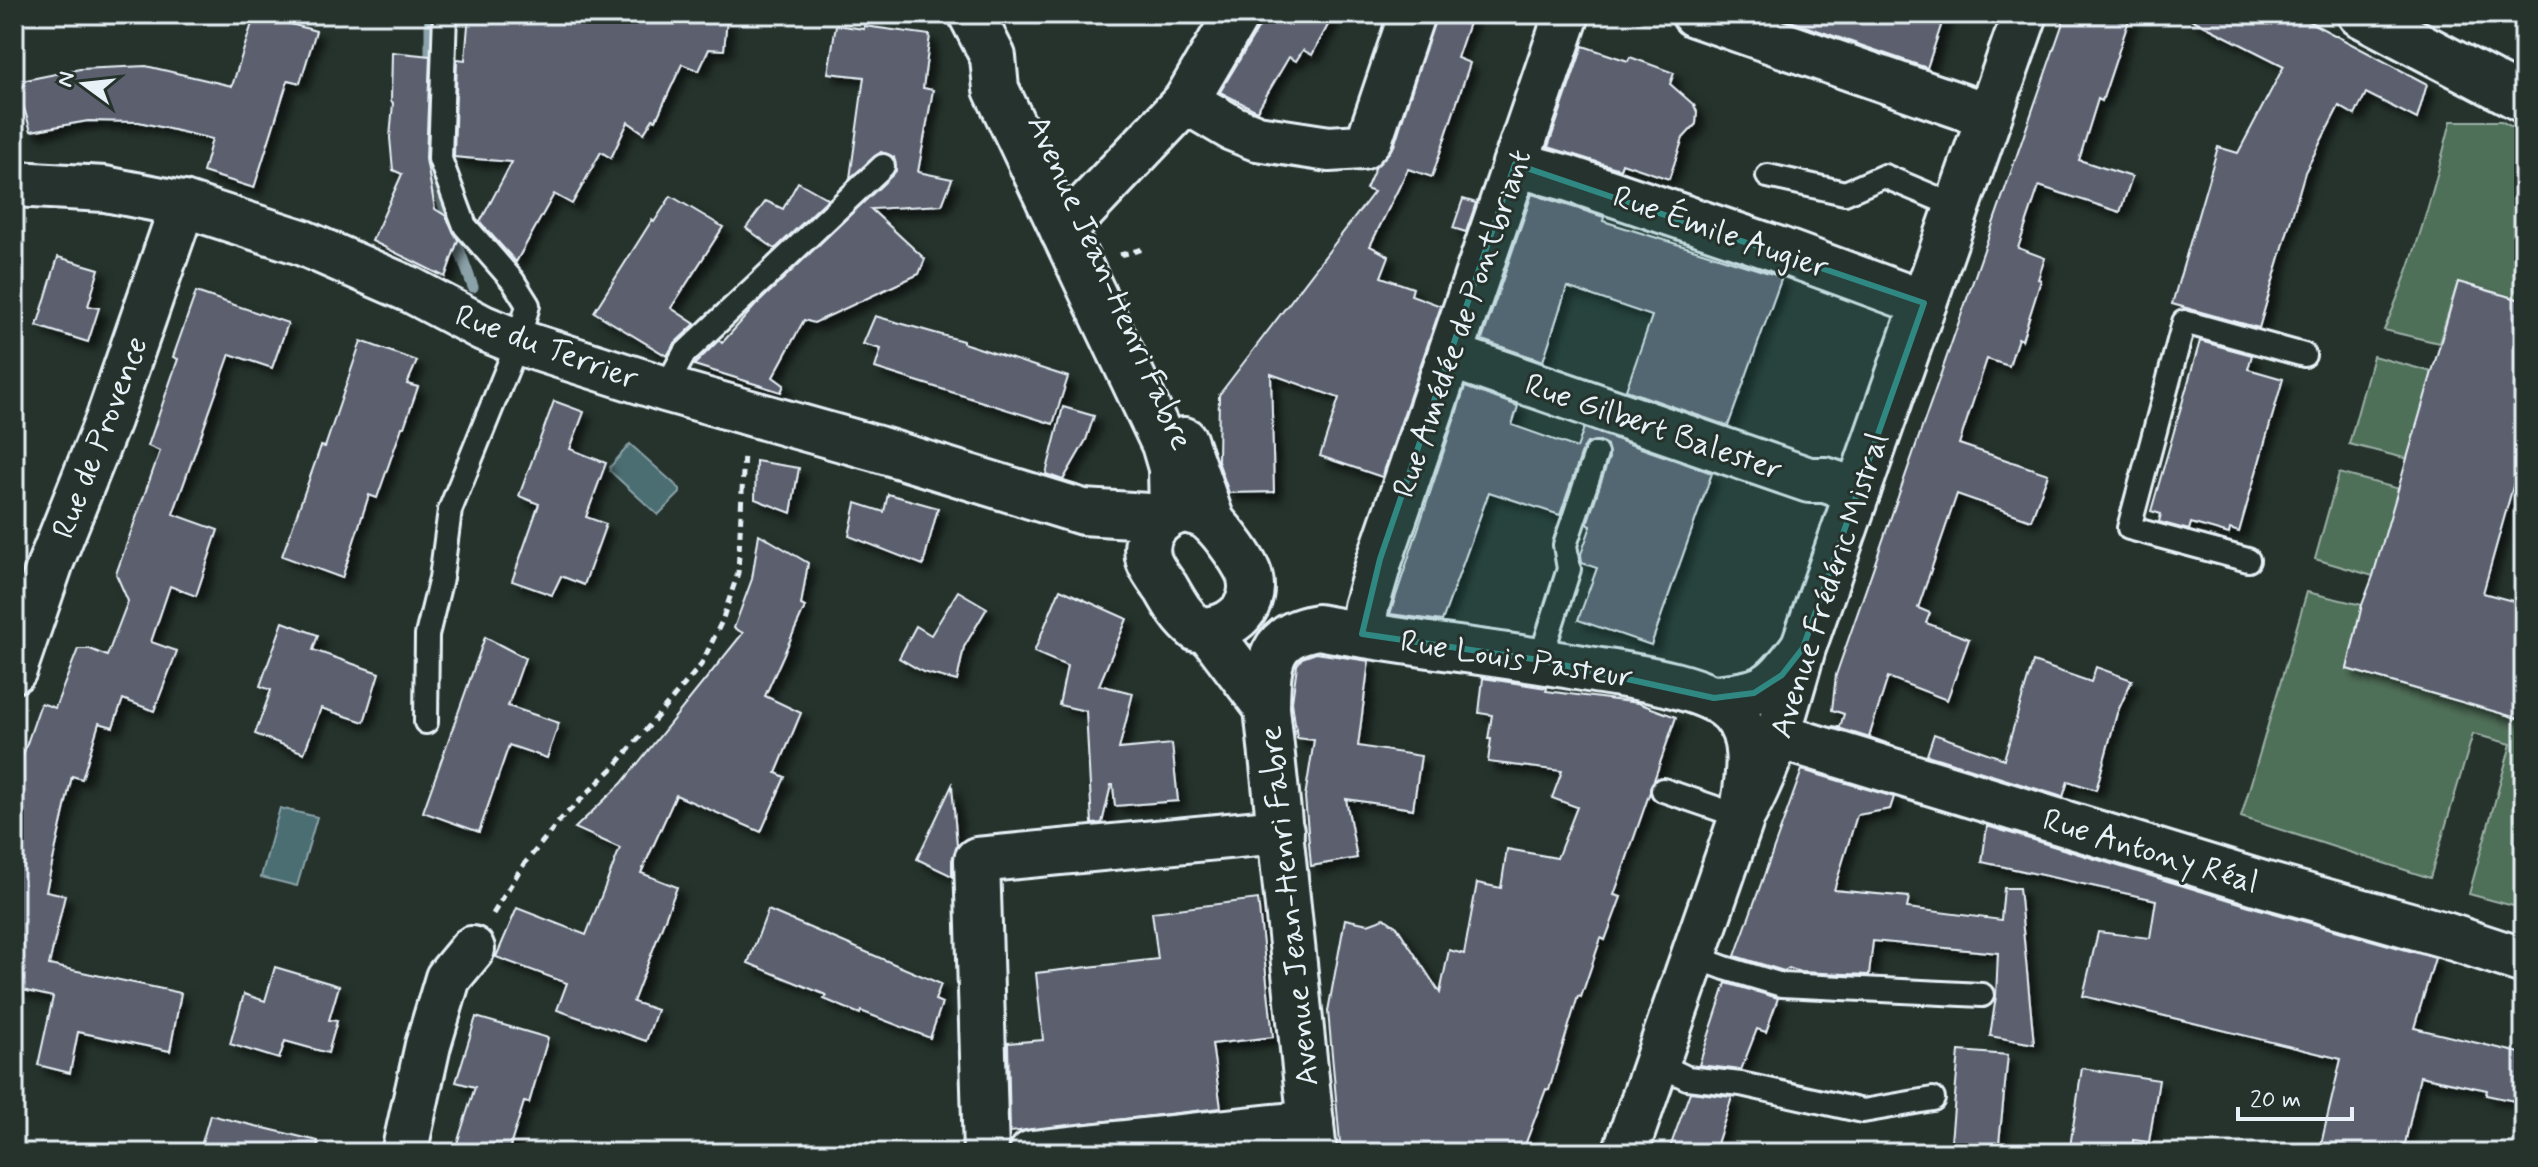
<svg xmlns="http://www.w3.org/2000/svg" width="2538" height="1167" viewBox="0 0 2538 1167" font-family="Mynerve,sans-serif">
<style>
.green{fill:#507059;stroke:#9cb0a8;stroke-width:2}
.water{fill:#4b6e72;stroke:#8aa2a8;stroke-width:2}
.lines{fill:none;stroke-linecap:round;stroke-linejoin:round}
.stream{stroke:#8aa2a8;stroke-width:11}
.building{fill:#5c606e;stroke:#e8f1f8;stroke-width:2;filter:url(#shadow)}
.service-casing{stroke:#e8f1f8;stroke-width:28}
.minor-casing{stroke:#e8f1f8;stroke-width:50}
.tertiary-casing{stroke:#e8f1f8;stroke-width:50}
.secondary-casing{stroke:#e8f1f8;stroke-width:50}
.path{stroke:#e8f1f8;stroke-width:5;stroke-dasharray:8 6;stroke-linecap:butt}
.service{stroke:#26332d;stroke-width:22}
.minor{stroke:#26332d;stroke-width:44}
.tertiary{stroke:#26332d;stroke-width:44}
.secondary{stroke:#26332d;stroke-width:44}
.marked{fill:#308883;fill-opacity:0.2;stroke:#308883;stroke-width:6;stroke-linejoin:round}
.labels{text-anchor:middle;stroke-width:6;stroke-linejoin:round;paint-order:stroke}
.street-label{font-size:32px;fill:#e8f1f8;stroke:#26332d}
</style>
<defs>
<filter id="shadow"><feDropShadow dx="7" dy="7" stdDeviation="4" flood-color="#0009"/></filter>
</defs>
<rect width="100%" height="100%" fill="#26332d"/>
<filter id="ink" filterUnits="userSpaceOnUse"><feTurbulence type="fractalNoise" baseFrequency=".0125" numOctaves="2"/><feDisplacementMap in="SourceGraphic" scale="16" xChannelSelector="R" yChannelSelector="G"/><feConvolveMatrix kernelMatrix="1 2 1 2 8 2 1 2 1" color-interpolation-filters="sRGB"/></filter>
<g filter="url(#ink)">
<!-- green -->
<g class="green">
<path d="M2451,121H2501L2524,133V301L2458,282L2439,343L2384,330C2414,262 2433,193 2451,121Z"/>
<path d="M2373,356L2432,372L2408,459L2349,444Z"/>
<path d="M2339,473L2399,489L2373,576L2315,559Z"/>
<path d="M2307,592L2362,605L2347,669L2524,720V909L2469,894L2511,744L2473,734L2430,878L2241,817Z"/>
</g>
<!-- water -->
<g class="water">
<path d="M630,444L680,489V493L658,515L610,471V467Z"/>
<path d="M280,808L317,817L297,886L261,877Z"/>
</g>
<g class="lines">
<!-- stream -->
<g class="stream">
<path d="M430,14V137"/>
<path d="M430,155L432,175L473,287"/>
</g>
</g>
<!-- building -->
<g class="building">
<path d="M255,14L316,31L300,83L288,80L254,188L203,172L212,139L139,122L88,121L31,131L16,82L80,69L146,66L232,86Z"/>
<path d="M469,14H681L727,19L724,50L709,49L699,71L682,64L656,120L653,119L644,133L628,122L611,158L601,152L572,204L554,194L516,262L480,222L512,162L454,157L457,59L465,60Z"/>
<path d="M1262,14H1334L1312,55L1303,50L1296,61L1289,57L1257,111L1220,92L1259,27Z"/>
<path d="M1436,14H1472L1457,58L1470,63L1432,177L1408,169L1370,246L1389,256L1381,277L1413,288L1411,295L1441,306L1382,477L1320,456L1339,398L1271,374L1274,492L1229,493L1218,461L1219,395L1374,192L1366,189L1376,166L1394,146Z"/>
<path d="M1770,14H1945L1927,68Z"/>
<path d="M2066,14H2131L2102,101L2098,99L2079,160L2132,177L2120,212L2039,186L2018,248L2045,258L2038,279L2041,280L2022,340L2018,338L2009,366L1987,359L1959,444L2048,474L2031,520L1957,494L1918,608L1930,613L1926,623L1969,639L1947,700L1888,677L1869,737L1895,746L1832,726L1840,727L1844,714L1832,710L1836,675Z"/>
<path d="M2181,14H2295L2427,84L2417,119L2366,93L2355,115L2339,106L2305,172L2259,328L2172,304L2218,147L2238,153L2284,66Z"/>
<path d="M836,25L864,29V26L930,35L923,88L933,90L918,172L952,179L942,205L871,209L925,259L919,274L814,323L804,320L773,377L784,385L781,392L694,365L719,340L722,343L755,306L896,171L894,157L881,152L850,178L864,77L828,73Z"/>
<path d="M1583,46L1628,61L1630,57L1674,73L1670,84L1694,105L1697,112L1696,124L1683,138L1669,179L1622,163L1620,169L1548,147Z"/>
<path d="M392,52L430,56L426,159L435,209L446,216L458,240L445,277L372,241L402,174L393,170L390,138L393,103L391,101Z"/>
<path d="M798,182L828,199L775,249L746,228L766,201L783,209Z"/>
<path d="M1532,194L1604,217L1603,221L1782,277L1728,426L1626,390L1652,316L1567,287L1543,361L1482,340Z"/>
<path d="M671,196L723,227L671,308L695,324L674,344L667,356L594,312L652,220L654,222Z"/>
<path d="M1463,199L1476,203L1466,232L1453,228Z"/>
<path d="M58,257L99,269L88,306L99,308L88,342L37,326Z"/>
<path d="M2458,282L2524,301V447L2483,593L2524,604V720L2347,669L2362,605L2373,576Z"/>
<path d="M196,292L288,323L272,368L230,354L173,514L218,530L196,596L170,586L151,642L177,651L154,711L123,699L113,727L99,723L82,779L72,776L46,891L65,895L49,965L181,993L170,1051L78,1032L70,1073L38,1065L53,997L14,988V781L41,703L55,708L78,649H90L107,656L128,601L116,574L160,451L148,446L178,359L173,357Z"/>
<path d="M875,316L963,341V343L1068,377L1053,424L875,368L881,349L863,344Z"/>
<path d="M361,341L417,361L407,384L418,387L404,427H402L377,498L369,495L342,578L282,556L321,446L325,447Z"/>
<path d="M2200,341L2252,355L2248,369L2283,379L2239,532L2230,529L2229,534L2191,523L2189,530L2159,522L2161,514L2151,511Z"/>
<path d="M1465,387L1518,406L1512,425L1577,448L1584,428L1712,473L1651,645L1578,620L1597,568L1582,563L1581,554L1591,526L1587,524L1609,458L1607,445L1600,441L1587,443L1583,449L1560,515L1489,492L1442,621L1390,614Z"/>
<path d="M554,401L584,412L570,449L606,463L586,517L606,524L584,585L561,576L552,595L512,581L539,504L519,496Z"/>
<path d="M1063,407L1094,416L1086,440L1063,480L1046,474Z"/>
<path d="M756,461L799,468L791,513L755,499Z"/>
<path d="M888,494L938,508L923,565L849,536L856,503L884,512Z"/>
<path d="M759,534L808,563L801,605L805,607L765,696L801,713L776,773L785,777L761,832L676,795L641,873L677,887L633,1002L657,1010L646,1041L557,1010L567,983L496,957L517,908L586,935L620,848L575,828L622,783L743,633L734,628L752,579Z"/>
<path d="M1060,589L1127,619L1099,685L1133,693L1119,749L1172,744L1178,801L1115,806L1113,785H1111L1102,823L1092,824L1086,711L1059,705L1067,666L1034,652Z"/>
<path d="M958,591L987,608L964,647L957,681L923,672L899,658L916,626L931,635Z"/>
<path d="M283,622L318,635L313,650L379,673L364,722L321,708L304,753L255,734L271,690L260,686Z"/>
<path d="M485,637L525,658L508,706L559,723L547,758L509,745L479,832L423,812Z"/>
<path d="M1316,653L1369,661L1358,746L1421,756L1413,809L1346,799L1357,858L1311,866L1305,797L1314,740L1297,738L1292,702L1297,665L1302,658Z"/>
<path d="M2033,662L2091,682L2096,667L2132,680L2117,713L2096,790L2068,781L2063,797L1927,755L1934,734L2004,759Z"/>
<path d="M1483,678L1547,688L1546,691L1638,703L1676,717L1614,895L1621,897L1605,940L1601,938L1581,997L1578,996L1549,1090L1546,1089L1522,1153H1341L1328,1011L1345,919L1368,924L1384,918L1397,927L1440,993L1449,950L1464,954L1477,883L1501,888L1507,849L1557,858L1577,807L1552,798L1562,771L1488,762L1491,739H1488L1492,715L1479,713Z"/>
<path d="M1802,770L1894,797L1890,809L1857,815L1834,890L1909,897L1907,908L2001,920L2004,888H2019L2034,1044L1990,1036L1996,996L1998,953L1873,941L1869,975L1800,972L1789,968L1784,971L1735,956Z"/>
<path d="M952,785L957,846L952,860V876L917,859Z"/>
<path d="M1987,826L2256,908L2435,958L2414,1028L2524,1054V1103L2486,1095L2487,1090L2420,1076L2403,1153H2319L2341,1059L2083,996L2098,932L2150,938L2156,900L1982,862Z"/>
<path d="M1258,899L1273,1037L1212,1044L1221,1108L1010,1132L1008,1043L1043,1040L1036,973L1158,959L1152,912Z"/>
<path d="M768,910L941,984L935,1000L942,1003L930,1038L861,1011L860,1014L824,999L826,995L748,963Z"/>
<path d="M275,967L339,986L329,1020L337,1021L328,1053L285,1041L279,1059L230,1044L244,994L265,1001Z"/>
<path d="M1726,983L1778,998L1766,1032L1757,1029L1741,1070L1699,1065Z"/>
<path d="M476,1017L548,1038L529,1103L524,1102L508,1153H454L475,1087L456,1082Z"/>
<path d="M1959,1051L2008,1055L1998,1153H1950Z"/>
<path d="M2082,1068L2159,1080L2149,1142L2133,1140V1153H2069Z"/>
<path d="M1690,1092L1732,1097L1714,1153H1668Z"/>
<path d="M210,1115L318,1141L317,1153H199Z"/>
</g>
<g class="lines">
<defs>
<g id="service">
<path d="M1768,176L1845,193L1884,176L1958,207"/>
<path d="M665,389L684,354L883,166"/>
<path d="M2248,560L2129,528L2184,322L2304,355"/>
<path d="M1540,660L1569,569L1565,545L1596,454"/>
<path d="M426,722L427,635L441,578L450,510L518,342L528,305L513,281L465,226L440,159L445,14"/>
<path d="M1663,790L1742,817"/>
<path d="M1693,956L1725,968L1782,985L1982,995"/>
<path d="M1656,1063L1687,1078L1741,1084L1863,1111L1933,1099"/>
</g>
<g id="minor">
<path d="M1694,14L1989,116"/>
<path d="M1186,101L1232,128L1257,138L1329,149L1362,147L1370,138L1412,14"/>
<path d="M1515,164L1567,178L1777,249L1924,303"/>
<path d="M1063,231L1186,101L1237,14"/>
<path d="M1451,356L1809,480H1825L1858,491"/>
<path d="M1362,634L1366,607L1380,559L1567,14"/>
<path d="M14,670L51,562L108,420L183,204"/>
<path d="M1778,736L2263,884L2445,935L2524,961"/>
<path d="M404,1153L428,1045L448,978L472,949"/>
<path d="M986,1153L977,860L1281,831"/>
<path d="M1032,1153L1311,1123"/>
</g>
<g id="tertiary">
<path d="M2360,14L2524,100"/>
<path d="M1714,698C1764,694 1772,689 1801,650"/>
<path d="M1745,811C1773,759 1787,704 1803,648L2025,14"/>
</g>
<g id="secondary">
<path d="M971,14L993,57L996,89L1164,444L1171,468L1172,512"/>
<path d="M14,184L105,189L183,204L301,242L411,290L483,328L518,342L665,389L878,449L1083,512L1164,517"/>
<path d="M1184,440L1212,521"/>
<path d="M1184,510C1194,512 1205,514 1212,522C1222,531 1248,565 1250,578C1257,610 1227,633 1197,629C1183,618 1175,604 1166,588C1160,580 1152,570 1149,561C1141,535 1160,515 1184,510Z"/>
<path d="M1208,630L1267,708"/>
<path d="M1314,1153L1267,708C1268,664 1267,635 1318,627C1407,644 1499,653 1588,669C1625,675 1706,685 1732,712C1758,740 1747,783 1742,817L1625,1153"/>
</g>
</defs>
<!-- service casing -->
<use href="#service" class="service-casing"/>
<!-- minor casing -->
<use href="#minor" class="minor-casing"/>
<!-- tertiary casing -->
<use href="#tertiary" class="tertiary-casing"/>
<!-- secondary casing -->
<use href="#secondary" class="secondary-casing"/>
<!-- path -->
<g class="path">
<path d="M1120,255L1147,248"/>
<path d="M493,914L521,868L561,819L615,766L701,665L722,621L738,573L744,452"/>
</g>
<!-- service -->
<use href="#service" class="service"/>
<!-- minor -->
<use href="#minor" class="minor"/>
<!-- tertiary -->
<use href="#tertiary" class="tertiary"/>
<!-- secondary -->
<use href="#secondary" class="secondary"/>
</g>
</g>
<!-- marked area -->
<path class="marked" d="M1515,164L1924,303L1803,648L1782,675L1754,693L1714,698L1540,660L1362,634L1380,559Z"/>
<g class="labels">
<!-- street labels -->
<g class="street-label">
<text transform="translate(1721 231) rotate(19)" y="11">Rue Émile Augier</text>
<text transform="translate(1111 282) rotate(66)" y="11">Avenue Jean-Henri Fabre</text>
<text transform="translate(1461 323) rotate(-71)" y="11">Rue Amédée de Pontbriant</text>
<text transform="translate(547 346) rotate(20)" y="11">Rue du Terrier</text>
<text transform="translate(1654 426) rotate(19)" y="11">Rue Gilbert Balester</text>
<text transform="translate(99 437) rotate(-69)" y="11">Rue de Provence</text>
<text transform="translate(1828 585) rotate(-72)" y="11">Avenue Frédéric Mistral</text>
<text transform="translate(1517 658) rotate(9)" y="11">Rue Louis Pasteur</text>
<text transform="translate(2151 850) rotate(17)" y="11">Rue Antony Réal</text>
<text transform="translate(1288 906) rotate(-96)" y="11">Avenue Jean-Henri Fabre</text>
</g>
</g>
<!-- margin -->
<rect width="2538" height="1167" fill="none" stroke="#26332d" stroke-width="48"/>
<rect x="24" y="24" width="2490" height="1119" fill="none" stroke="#e8f1f8" stroke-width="3" filter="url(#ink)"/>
<!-- north arrow -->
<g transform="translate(84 84) rotate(285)" stroke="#26332d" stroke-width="6" paint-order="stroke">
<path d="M0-6L14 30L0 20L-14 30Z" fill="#e8f1f8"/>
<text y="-12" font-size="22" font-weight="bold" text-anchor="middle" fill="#e8f1f8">N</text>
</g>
<!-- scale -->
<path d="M2238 1107v12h114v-12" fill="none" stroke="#e8f1f8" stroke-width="4"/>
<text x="2250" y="1107" font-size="24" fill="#e8f1f8" stroke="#26332d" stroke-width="6" paint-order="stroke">20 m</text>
</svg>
